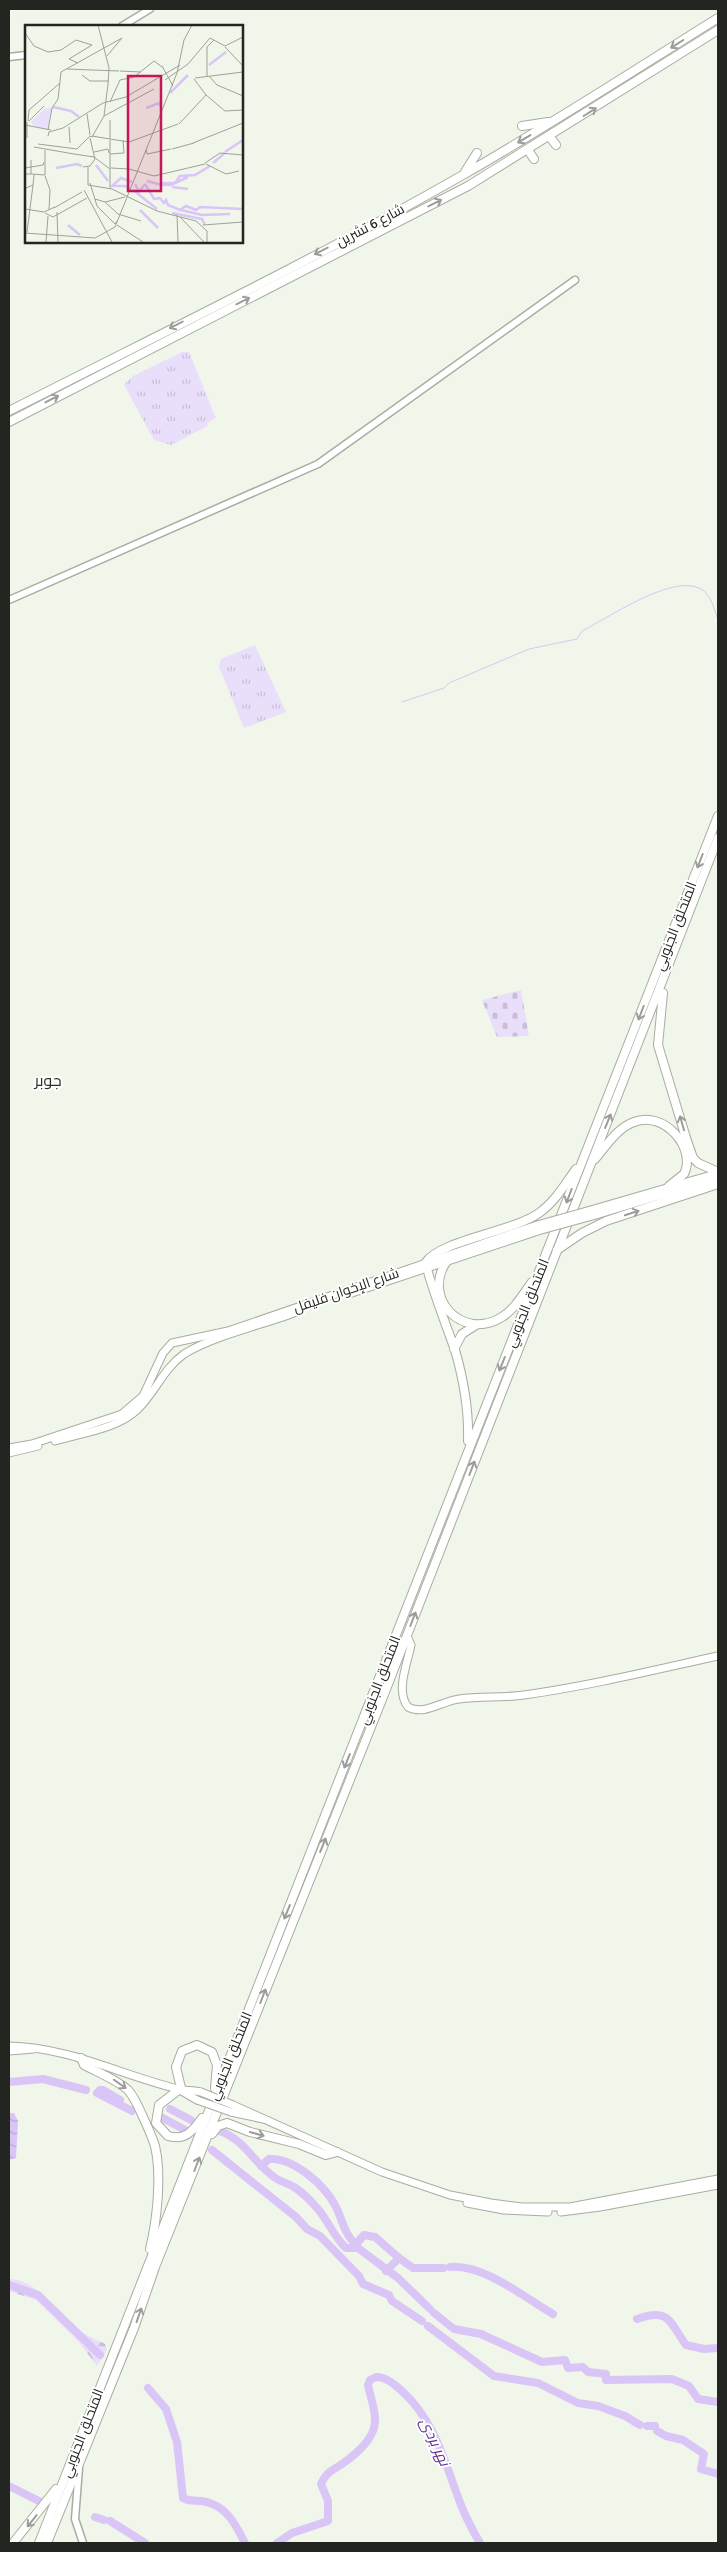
<svg xmlns="http://www.w3.org/2000/svg" width="727" height="2552" viewBox="0 0 727 2552" font-family="Signika,Cairo,sans-serif">
<style>
.grass{fill:url(#grass-tufts)}
.forest{fill:url(#forest-firs)}
.cemetery{fill:url(#cemetery-stones)}
.water{fill:url(#water-waves)}
.lines{fill:none;stroke-linecap:round;stroke-linejoin:round}
.stream{stroke:#dac5f7;stroke-width:1}
.river{stroke:#dac5f7;stroke-width:8}
.secondary-casing{stroke:#a8ada1;stroke-width:9}
.primary-casing{stroke:#a8ada1;stroke-width:9}
.highway-casing{stroke:#a8ada1;stroke-width:10}
.secondary{stroke:#fff;stroke-width:6}
.primary{stroke:#fff;stroke-width:7}
.highway{stroke:#fff;stroke-width:8}
.primary-bridge-casing{stroke:#a8ada1;stroke-width:9;stroke-linecap:butt}
.primary-bridge{stroke:#fff;stroke-width:7}
.oneway{stroke:#9c9d9b}
.labels{text-anchor:middle;stroke-width:4;stroke-linejoin:round;paint-order:stroke}
.street-label{font-size:14px;fill:#232520;stroke:#fff}
.water-label{font-size:15px;font-style:italic;fill:#643592;stroke:#fff}
.quarter-label{font-size:16px;fill:#2d3127;stroke:#fff}
.inset-river{fill:none;stroke:#dac5f7;stroke-width:2.5}
.inset-road{fill:none;stroke:#9ea299;stroke-width:1}
.view{fill:#c2185b;fill-opacity:0.15;stroke:#c2185b;stroke-width:2.5}
.inset-edge{fill:none;stroke:#232520;stroke-width:2.5}
</style>
<defs>
<pattern id="grass-tufts" width="24" height="20" patternUnits="userSpaceOnUse" patternTransform="scale(1.25)"><rect width="24" height="20" fill="#eadffb"/><path d="M3 7l-1-3M5 7V3M7 7l1-3M15 17l-1-3M17 17v-4M19 17l1-3" fill="none" stroke="#c8bfd7"/></pattern>
<pattern id="forest-firs" width="22" height="20" patternUnits="userSpaceOnUse" patternTransform="scale(1.25)"><rect width="22" height="20" fill="#eadffb"/><path d="M5 1l3.5 6h-7zM16 11l3.5 6h-7z" fill="#c8bfd7"/></pattern>
<pattern id="cemetery-stones" width="16" height="16" patternUnits="userSpaceOnUse" patternTransform="scale(1.25)"><rect width="16" height="16" fill="#eadffb"/><path d="M2 7V4a2 2 0 0 1 4 0v3zM10 15v-3a2 2 0 0 1 4 0v3z" fill="#c8bfd7"/></pattern>
<pattern id="water-waves" width="16" height="10" patternUnits="userSpaceOnUse" patternTransform="scale(1.25)"><rect width="16" height="10" fill="#dac5f7"/><path d="M0 5q4-4 8 0t8 0" fill="none" stroke="#bba9d3"/></pattern>
</defs>
<rect width="100%" height="100%" fill="#f0f6e9"/>
<!-- grass -->
<g class="grass">
<path d="M182,352H189L216,418L207,423L208,426L171,445L154,440L124,385L131,377Z"/>
<path d="M255,645L286,712L244,728L219,667L221,659Z"/>
</g>
<!-- forest -->
<path class="forest" d="M9,2279C37,2279 54,2311 74,2327C83,2334 95,2339 105,2344L107,2350L97,2366L78,2341L36,2300L9,2291Z"/>
<!-- cemetery -->
<path class="cemetery" d="M521,990L529,1036L497,1037L482,1000Z"/>
<!-- water -->
<path class="water" d="M9,2113H14L18,2121L16,2158L9,2160Z"/>
<g class="lines">
<!-- stream -->
<path class="stream" d="M402,702L444,688L449,683L529,649L577,639L582,631C608,618 670,575 699,588C711,593 714,609 718,620"/>
<!-- river -->
<g class="river">
<path d="M9,2082L43,2079L86,2090"/>
<path d="M100,2090H103L120,2100"/>
<path d="M97,2093L132,2111"/>
<path d="M170,2109L191,2120"/>
<path d="M159,2116L187,2131"/>
<path d="M220,2131C246,2141 252,2161 274,2177C280,2182 288,2183 294,2187C302,2192 311,2201 317,2208C328,2220 333,2236 346,2248H358L398,2278L430,2309"/>
<path d="M212,2150L296,2217L307,2229L320,2236L359,2276L363,2284L389,2295L392,2301L422,2321"/>
<path d="M261,2166L269,2159C293,2157 325,2185 336,2207C342,2219 345,2236 356,2244L364,2235L375,2237L399,2258L386,2271"/>
<path d="M399,2258L413,2268H443"/>
<path d="M450,2267C484,2264 525,2298 553,2314"/>
<path d="M9,2285L38,2295L100,2355"/>
<path d="M434,2313L454,2329L481,2334L542,2362L565,2360L568,2368L583,2367L588,2372L606,2374V2380L672,2379L689,2386L698,2399L718,2402"/>
<path d="M637,2319C670,2307 670,2323 686,2345L704,2349L718,2348"/>
<path d="M428,2326L494,2376L538,2383L578,2403L598,2406L625,2416L640,2425"/>
<path d="M148,2388L166,2409L177,2442L183,2498C190,2502 194,2500 202,2501C226,2505 235,2523 245,2543"/>
<path d="M647,2426H655"/>
<path d="M657,2431L666,2436L683,2440L704,2454L701,2469L718,2474"/>
<path d="M9,2486L43,2503"/>
<path d="M95,2517L104,2520"/>
<path d="M110,2521L145,2543"/>
<path d="M277,2543L292,2533L328,2521V2501L321,2484C326,2472 332,2471 342,2464C355,2455 374,2439 375,2422C376,2411 370,2396 368,2385L370,2380L376,2377C386,2377 394,2384 402,2391C436,2422 445,2464 461,2505C466,2518 473,2531 480,2543"/>
</g>
<defs>
<g id="secondary">
<path d="M122,26L150,9"/>
<path d="M9,57L26,55"/>
<path d="M9,600L318,464L575,280"/>
<path d="M79,2468L75,2519L83,2543"/>
</g>
<g id="primary">
<path d="M594,1209L718,1173"/>
<path d="M596,1215L718,1178"/>
<path d="M349,1294L538,1231"/>
<path d="M55,1441C81,1433 117,1429 137,1410C155,1393 163,1369 184,1354C214,1335 264,1325 299,1311"/>
<path d="M9,1448L32,1444L122,1414L143,1396L163,1353L172,1343L228,1331L537,1225"/>
<path d="M9,1453L38,1446"/>
<path d="M407,1636L411,1645C408,1662 395,1691 408,1707C424,1716 442,1701 459,1699C480,1696 502,1698 524,1695C589,1686 654,1670 718,1656"/>
<path d="M9,2046C68,2047 121,2075 178,2089C185,2091 193,2090 201,2092"/>
<path d="M9,2051L34,2049"/>
<path d="M180,2090L197,2100"/>
<path d="M233,2105L382,2172L450,2195L491,2203L522,2207H570L718,2179"/>
<path d="M231,2112L263,2119"/>
<path d="M467,2203L504,2210L548,2212"/>
<path d="M561,2212L600,2207L718,2185"/>
</g>
<g id="highway">
<path d="M522,126L548,122"/>
<path d="M550,137L556,145"/>
<path d="M528,150L534,159"/>
<path d="M465,172L477,153"/>
<path d="M9,411C160,334 314,260 461,176C549,126 633,71 718,18"/>
<path d="M9,422L468,186L718,30"/>
<path d="M663,993L658,1045L686,1138L693,1158L698,1163L718,1172"/>
<path d="M595,1159C606,1146 617,1128 634,1122C664,1110 697,1148 684,1174L669,1186"/>
<path d="M557,1250L582,1233L606,1221L718,1184"/>
<path d="M447,1261C421,1297 462,1342 502,1317C515,1309 523,1294 532,1282"/>
<path d="M454,1349L462,1334L476,1325"/>
<path d="M468,1441C469,1409 464,1381 455,1350C450,1336 425,1270 426,1262C442,1240 512,1232 539,1213C555,1202 565,1184 576,1169"/>
<path d="M81,2058L84,2065C99,2073 116,2079 128,2090C135,2098 139,2108 143,2117C147,2126 152,2136 155,2146C162,2175 157,2220 150,2249"/>
<path d="M202,2118C193,2131 185,2141 168,2136L156,2123L159,2105L181,2088L176,2067L182,2051L197,2045L212,2052L217,2065L215,2088"/>
<path d="M212,2134L218,2126L227,2123L250,2132L299,2144L326,2155L337,2152"/>
<path d="M13,2543L56,2489"/>
<path d="M39,2543L718,816"/>
<path d="M47,2543L134,2328L155,2267L383,1697L718,838"/>
</g>
</defs>
<!-- secondary casing -->
<use href="#secondary" class="secondary-casing"/>
<!-- primary casing -->
<use href="#primary" class="primary-casing"/>
<!-- highway casing -->
<use href="#highway" class="highway-casing"/>
<!-- secondary -->
<use href="#secondary" class="secondary"/>
<!-- primary -->
<use href="#primary" class="primary"/>
<!-- highway -->
<use href="#highway" class="highway"/>
<defs>
<g id="primary-bridge">
<path d="M537,1225L594,1209"/>
<path d="M538,1231L596,1215"/>
<path d="M201,2092L233,2105"/>
<path d="M197,2100L231,2112"/>
</g>
</defs>
<!-- primary-bridge casing -->
<use href="#primary-bridge" class="primary-bridge-casing"/>
<!-- primary-bridge -->
<use href="#primary-bridge" class="primary-bridge"/>
</g>
<!-- one-way arrows -->
<defs><path id="oneway-shaft" d="M-6 0H5M1.5-3L5.5 0L1.5 3" fill="none" stroke-width="1.6" stroke-linecap="round" stroke-linejoin="round" transform="scale(1.25)"/></defs>
<g class="oneway">
<use href="#oneway-shaft" transform="translate(677 44) rotate(148)"/>
<use href="#oneway-shaft" transform="translate(590 112) rotate(-32)"/>
<use href="#oneway-shaft" transform="translate(524 139) rotate(149)"/>
<use href="#oneway-shaft" transform="translate(435 203) rotate(-27)"/>
<use href="#oneway-shaft" transform="translate(321 251) rotate(153)"/>
<use href="#oneway-shaft" transform="translate(243 301) rotate(-27)"/>
<use href="#oneway-shaft" transform="translate(176 325) rotate(153)"/>
<use href="#oneway-shaft" transform="translate(52 399) rotate(-27)"/>
<use href="#oneway-shaft" transform="translate(700 861) rotate(111)"/>
<use href="#oneway-shaft" transform="translate(641 1013) rotate(111)"/>
<use href="#oneway-shaft" transform="translate(608 1121) rotate(-68)"/>
<use href="#oneway-shaft" transform="translate(682 1123) rotate(-106)"/>
<use href="#oneway-shaft" transform="translate(569 1196) rotate(111)"/>
<use href="#oneway-shaft" transform="translate(632 1213) rotate(-18)"/>
<use href="#oneway-shaft" transform="translate(502 1364) rotate(112)"/>
<use href="#oneway-shaft" transform="translate(472 1468) rotate(-69)"/>
<use href="#oneway-shaft" transform="translate(413 1619) rotate(-69)"/>
<use href="#oneway-shaft" transform="translate(347 1761) rotate(112)"/>
<use href="#oneway-shaft" transform="translate(323 1845) rotate(-68)"/>
<use href="#oneway-shaft" transform="translate(287 1912) rotate(112)"/>
<use href="#oneway-shaft" transform="translate(263 1996) rotate(-69)"/>
<use href="#oneway-shaft" transform="translate(120 2084) rotate(35)"/>
<use href="#oneway-shaft" transform="translate(257 2134) rotate(16)"/>
<use href="#oneway-shaft" transform="translate(197 2164) rotate(-69)"/>
<use href="#oneway-shaft" transform="translate(139 2315) rotate(-71)"/>
<use href="#oneway-shaft" transform="translate(32 2521) rotate(129)"/>
</g>
<g class="labels">
<!-- street labels -->
<g class="street-label">
<text transform="translate(370 225) rotate(-28)" y="5">شارع 6 تشرين</text>
<text transform="translate(675 926) rotate(-69)" y="5">المتحلق الجنوبي</text>
<text transform="translate(346 1290) rotate(-19)" y="5">شارع الإخوان فليفل</text>
<text transform="translate(527 1303) rotate(-68)" y="5">المتحلق الجنوبي</text>
<text transform="translate(379 1680) rotate(-69)" y="5">المتحلق الجنوبي</text>
<text transform="translate(230 2056) rotate(-68)" y="5">المتحلق الجنوبي</text>
<text transform="translate(82 2433) rotate(-69)" y="5">المتحلق الجنوبي</text>
</g>
<!-- water labels -->
<g class="water-label">
<text transform="translate(435 2442) rotate(65)" y="5">نهر بردى</text>
</g>
<!-- quarter labels -->
<g class="quarter-label">
<text x="48" y="1086">جوبر</text>
</g>
</g>
<!-- overview -->
<g transform="translate(25 25)">
<rect width="218" height="218" fill="#f0f6e9"/>
<path d="M27,82L22,105L9,101L6,97L19,84Z" fill="#eadffb"/>
<path class="inset-river" d="M184,40L201,27M145,68L163,50M28,82L46,86L54,92M121,83L134,78L136,82M200,127L218,115M188,138L200,128M71,140L83,156M31,143L52,139L57,141M122,156L137,160M137,158H150L155,151L170,150L185,141M110,159L114,167L120,159M120,159L129,174L135,173L139,178L141,175L143,180L155,185L161,181L171,185L175,182L218,184M137,160H146L163,152M86,161H100L105,164M87,161L96,153L107,157M147,162L163,164M108,165L132,184M115,185L133,203M156,185L177,190L205,189M147,188L177,194L180,200M43,200L55,210"/>
<path class="inset-road" d="M0,8L9,21L23,27L36,25L51,15M51,15L67,20M200,21L218,12M200,22L218,41M82,31L97,13M53,38L44,34L67,20M137,41L148,61M42,44L94,46M95,46L116,47M36,47L97,13M57,50L65,56H84M182,51V22L189,15M184,51L192,60L218,71M170,53L218,47M169,54L181,70M95,55L109,52L129,36L137,42M140,55L163,39L185,13L200,21M85,77L95,55M62,89L65,110M79,91L129,64M85,95V114M3,96L4,85L35,58M4,96L19,81M154,99L181,70L200,86L218,85M0,100L26,105M44,102L45,118M23,105L27,83L33,74L36,47M23,111L24,107L38,103L78,78L101,72L155,40M64,111L67,112L79,91L83,59L84,43L73,0M67,111L85,114M2,113V97M85,114L104,117L153,99M85,115V164M168,118L218,98M13,119L52,124L64,112M9,122L49,129M147,124L169,118M121,125L122,129L146,124M69,127L83,124L84,128M49,129L69,132L85,144M85,129L99,128L98,115M180,138L195,128L218,130M181,139L201,149L214,146M58,142L65,141L70,134L65,113M0,143L18,140L19,137M86,143L104,144L129,151L180,139M0,149H6V135M6,149L20,150V125M20,151L25,165L24,185M65,158L72,181L90,199L92,196M63,160L87,164L132,186L171,196L182,206V217M63,160V142M1,163L8,160L9,150M59,165L87,217M70,174L80,177L100,172M80,177L93,189L116,196M29,183L57,167M0,184L19,187L30,182M32,187L33,217M20,188L28,192L62,173M152,190L153,217M155,192L179,217M92,200L118,217M178,200L218,197M2,207L8,160M0,208L70,213L90,202L152,48L159,15L167,0M21,217L23,191"/>
<path class="view" d="M103,51H136V166H103Z"/>
<rect width="218" height="218" class="inset-edge"/>
</g>
<!-- border -->
<rect width="727" height="2552" fill="none" stroke="#232520" stroke-width="20"/>
</svg>
